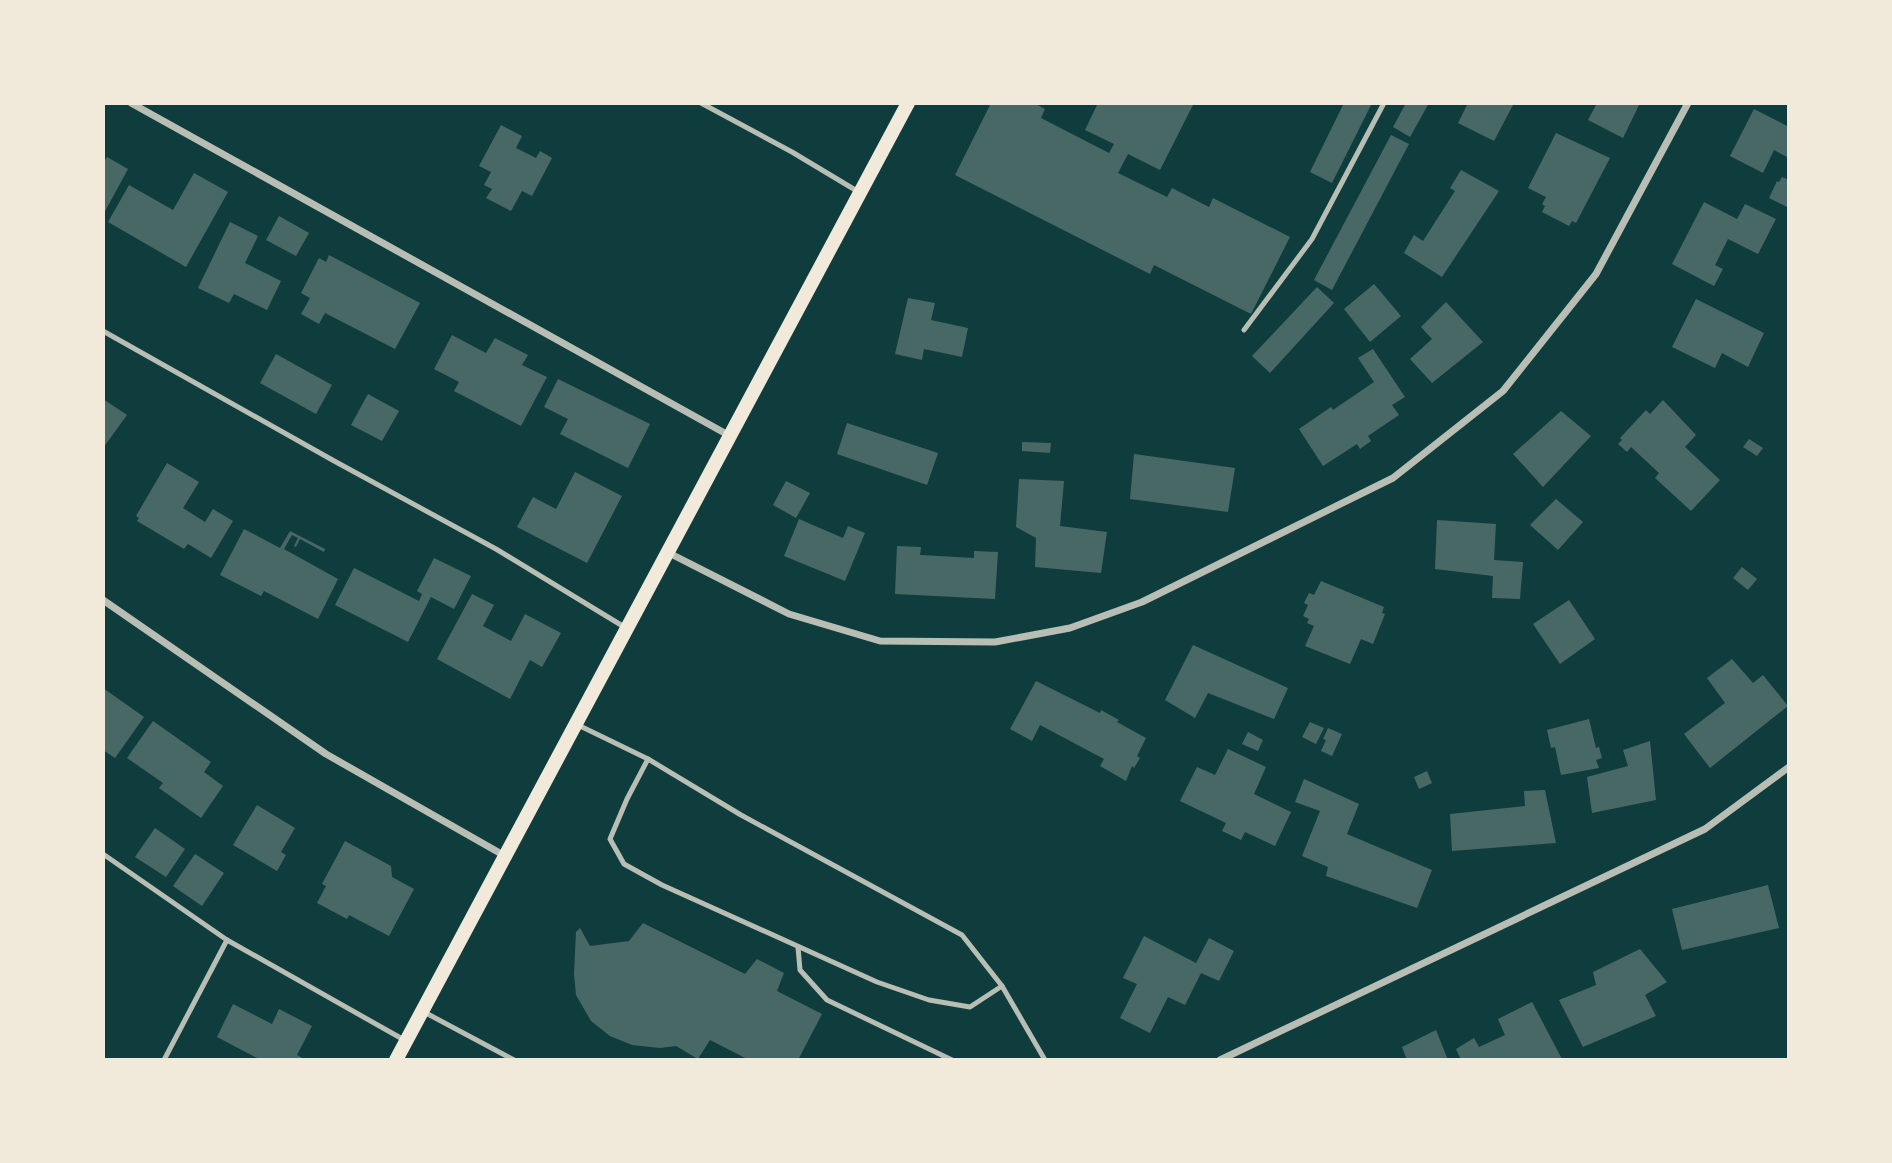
<svg xmlns="http://www.w3.org/2000/svg" width="1892" height="1163" viewBox="0 0 1892 1163" font-family="Raleway,sans-serif">
<style>
.building{fill:#486865}
.lines{fill:none;stroke-linecap:round;stroke-linejoin:round}
.service{stroke:#b8beb3;stroke-width:5}
.minor{stroke:#b8beb3;stroke-width:7}
.secondary{stroke:#f1e9da;stroke-width:14}
</style>
<rect width="100%" height="100%" fill="#0f3d3e"/>
<!-- building -->
<g class="building">
<path d="M991,103H1034L1045,109L1041,118L1109,153L1114,144L1085,130L1098,103H1194L1160,170L1128,154L1118,173L1167,197L1172,188L1209,207L1213,198L1290,237L1251,314L1154,265L1150,274L955,175Z"/>
<path d="M1344,103H1372L1332,183L1310,172Z"/>
<path d="M1406,103H1429L1410,137L1393,127Z"/>
<path d="M1468,103H1514L1494,141L1458,123Z"/>
<path d="M1597,103H1640L1623,138L1588,120Z"/>
<path d="M1754,109L1789,127V158L1774,150L1763,173L1730,156Z"/>
<path d="M501,125L522,136L516,148L536,158L540,151L552,158L532,196L522,191L511,211L486,198L492,189L484,185L491,172L479,166Z"/>
<path d="M1556,133L1610,158L1576,223L1572,221L1569,226L1542,212L1545,206L1542,204L1546,197L1528,188Z"/>
<path d="M1391,135L1409,144L1332,290L1314,280Z"/>
<path d="M107,157L128,169L103,215V163Z"/>
<path d="M1461,170L1499,191L1442,277L1404,253L1414,235L1423,241L1455,191L1450,188Z"/>
<path d="M194,173L228,192L186,267L108,222L129,185L173,210Z"/>
<path d="M1782,177L1789,180V208L1769,198L1777,181L1779,182Z"/>
<path d="M1704,202L1737,219L1745,204L1776,219L1758,254L1728,239L1715,265L1723,269L1714,286L1672,264Z"/>
<path d="M279,216L309,233L296,256L266,240Z"/>
<path d="M230,222L258,236L245,263L281,281L267,310L234,294L229,303L198,288Z"/>
<path d="M329,255L420,303L395,349L325,313L319,324L301,314L310,298L301,293L319,258L326,262Z"/>
<path d="M1374,284L1401,316L1370,342L1344,309Z"/>
<path d="M1317,287L1334,303L1270,373L1252,356Z"/>
<path d="M908,298L935,303L931,320L968,328L962,357L924,349L922,360L895,354Z"/>
<path d="M1696,299L1764,333L1748,367L1722,353L1715,368L1672,347Z"/>
<path d="M1446,302L1483,342L1432,383L1410,359L1432,339L1421,327Z"/>
<path d="M452,335L486,353L495,338L528,355L522,365L547,377L521,426L454,391L459,382L434,369Z"/>
<path d="M1373,349L1405,397L1392,405L1399,415L1368,436L1371,441L1360,449L1357,444L1323,466L1299,429L1331,407L1333,410L1374,382L1358,358Z"/>
<path d="M276,354L332,385L316,414L260,383Z"/>
<path d="M558,379L650,424L628,468L560,434L568,419L544,407Z"/>
<path d="M368,394L399,411L382,441L351,425Z"/>
<path d="M103,399L127,415L103,448Z"/>
<path d="M1663,400L1696,435L1685,447L1720,480L1691,511L1655,478L1659,473L1631,447L1627,452L1618,444L1622,440L1620,438L1646,410L1650,414Z"/>
<path d="M1561,411L1591,436L1543,487L1513,454Z"/>
<path d="M847,423L938,453L927,485L837,454Z"/>
<path d="M1749,439L1763,448L1757,456L1743,447Z"/>
<path d="M1022,442L1051,443L1050,453L1022,451Z"/>
<path d="M1134,454L1235,468L1228,512L1130,499Z"/>
<path d="M167,463L199,482L183,508L205,522L213,509L233,521L211,558L188,544L184,549L137,521L139,518L136,516Z"/>
<path d="M575,472L622,496L587,563L517,527L533,497L556,509Z"/>
<path d="M1019,479L1064,481L1060,526L1107,532L1101,573L1035,567L1036,538L1016,527Z"/>
<path d="M786,481L810,493L796,518L773,505Z"/>
<path d="M1556,499L1583,522L1558,550L1530,525Z"/>
<path d="M799,519L843,538L848,526L865,533L845,581L784,556Z"/>
<path d="M1437,520L1496,524L1494,560L1523,562L1520,599L1492,598L1493,576L1435,569Z"/>
<path d="M244,529L280,548L290,531L325,549L324,552L300,539L296,547L294,546L298,538L292,535L284,549L338,579L318,619L264,591L261,596L220,575Z"/>
<path d="M897,546L921,547L920,555L974,558V551L998,552L995,599L895,594Z"/>
<path d="M434,558L471,576L454,609L431,597L408,642L335,605L354,568L419,601L422,594L417,591Z"/>
<path d="M1742,567L1757,579L1748,590L1733,578Z"/>
<path d="M1321,581L1384,607L1382,613L1385,614L1373,644L1361,639L1350,664L1305,646L1314,626L1307,623L1309,619L1303,616L1308,605L1304,603L1309,593L1314,595Z"/>
<path d="M472,594L494,605L483,626L511,641L525,614L561,633L542,667L530,660L510,699L437,659Z"/>
<path d="M1569,600L1595,639L1560,664L1533,624Z"/>
<path d="M1193,645L1288,688L1274,719L1208,693L1195,718L1165,700Z"/>
<path d="M1732,659L1753,683L1763,675L1788,706L1710,768L1684,734L1725,703L1707,678Z"/>
<path d="M1036,681L1100,713L1101,710L1119,720L1117,722L1146,738L1137,756L1140,758L1134,768L1132,766L1126,781L1100,766L1104,759L1040,725L1032,741L1010,729Z"/>
<path d="M103,688L144,717L115,758L103,750Z"/>
<path d="M1589,719L1596,748L1599,747L1602,758L1596,760L1599,768L1561,775L1555,747L1551,748L1547,730Z"/>
<path d="M153,721L211,762L204,772L223,786L201,818L159,788L163,783L127,758Z"/>
<path d="M1310,722L1324,728L1316,744L1302,737Z"/>
<path d="M1328,728L1342,734L1332,756L1321,751L1326,740L1323,739Z"/>
<path d="M1248,732L1263,740L1258,751L1242,744Z"/>
<path d="M1650,741L1656,800L1592,813L1587,777L1628,766L1623,750Z"/>
<path d="M1228,749L1266,767L1254,794L1291,812L1275,846L1245,832L1241,840L1222,831L1226,823L1180,801L1197,767L1215,775Z"/>
<path d="M1427,771L1432,783L1419,789L1414,777Z"/>
<path d="M1304,779L1359,804L1347,834L1432,870L1417,908L1326,876L1328,867L1302,856L1320,811L1295,802Z"/>
<path d="M1545,790L1556,843L1452,851L1450,814L1525,806L1524,791Z"/>
<path d="M257,805L295,828L281,852L286,855L277,871L233,845Z"/>
<path d="M155,828L185,849L166,877L135,857Z"/>
<path d="M345,841L391,866L392,877L414,889L389,936L349,915L347,919L317,903L326,886L322,884Z"/>
<path d="M195,854L224,873L202,906L173,886Z"/>
<path d="M1768,885L1779,928L1682,950L1672,909Z"/>
<path d="M643,923L745,974L757,959L784,973L777,991L822,1014L798,1060H749L710,1040L698,1059L676,1046L660,1048L632,1045L610,1036L591,1021L576,995L574,974L576,932L580,928L590,946L629,941Z"/>
<path d="M1144,936L1196,963L1209,938L1234,951L1219,981L1201,973L1185,1005L1168,997L1150,1033L1120,1018L1137,984L1123,978Z"/>
<path d="M1640,949L1667,982L1645,995L1656,1016L1583,1047L1559,1000L1596,985L1593,972Z"/>
<path d="M1532,1002L1562,1059L1461,1060L1456,1049L1474,1038L1479,1047L1505,1035L1498,1019Z"/>
<path d="M233,1004L272,1024L279,1009L312,1026L297,1055L306,1060H261L217,1037Z"/>
<path d="M1436,1030L1448,1060H1407L1402,1047Z"/>
</g>
<g class="lines">
<!-- service -->
<g class="service">
<path d="M701,103L792,152L857,191"/>
<path d="M1244,330L1312,239L1384,103"/>
<path d="M103,331L336,462L496,549L626,628"/>
<path d="M578,725L648,759L741,815L962,935L1002,986L1045,1060"/>
<path d="M648,759L627,799L610,839L624,864L662,885L877,982L929,1000L970,1007L1002,986"/>
<path d="M103,854L227,940L406,1041"/>
<path d="M798,947L800,970L827,1000L952,1060"/>
<path d="M424,1012L514,1060"/>
<path d="M164,1060L227,940"/>
</g>
<!-- minor -->
<g class="minor">
<path d="M131,103L730,436"/>
<path d="M667,552L789,614L880,641L995,642L1070,628L1142,602L1393,478L1503,391L1596,274L1688,103"/>
<path d="M103,600L326,754L505,856"/>
<path d="M1220,1060L1705,829L1789,767"/>
</g>
<!-- secondary -->
<path class="secondary" d="M396,1060L908,103"/>
</g>
<!-- border -->
<rect width="1892" height="1163" fill="none" stroke="#f1e9da" stroke-width="210"/>
</svg>
